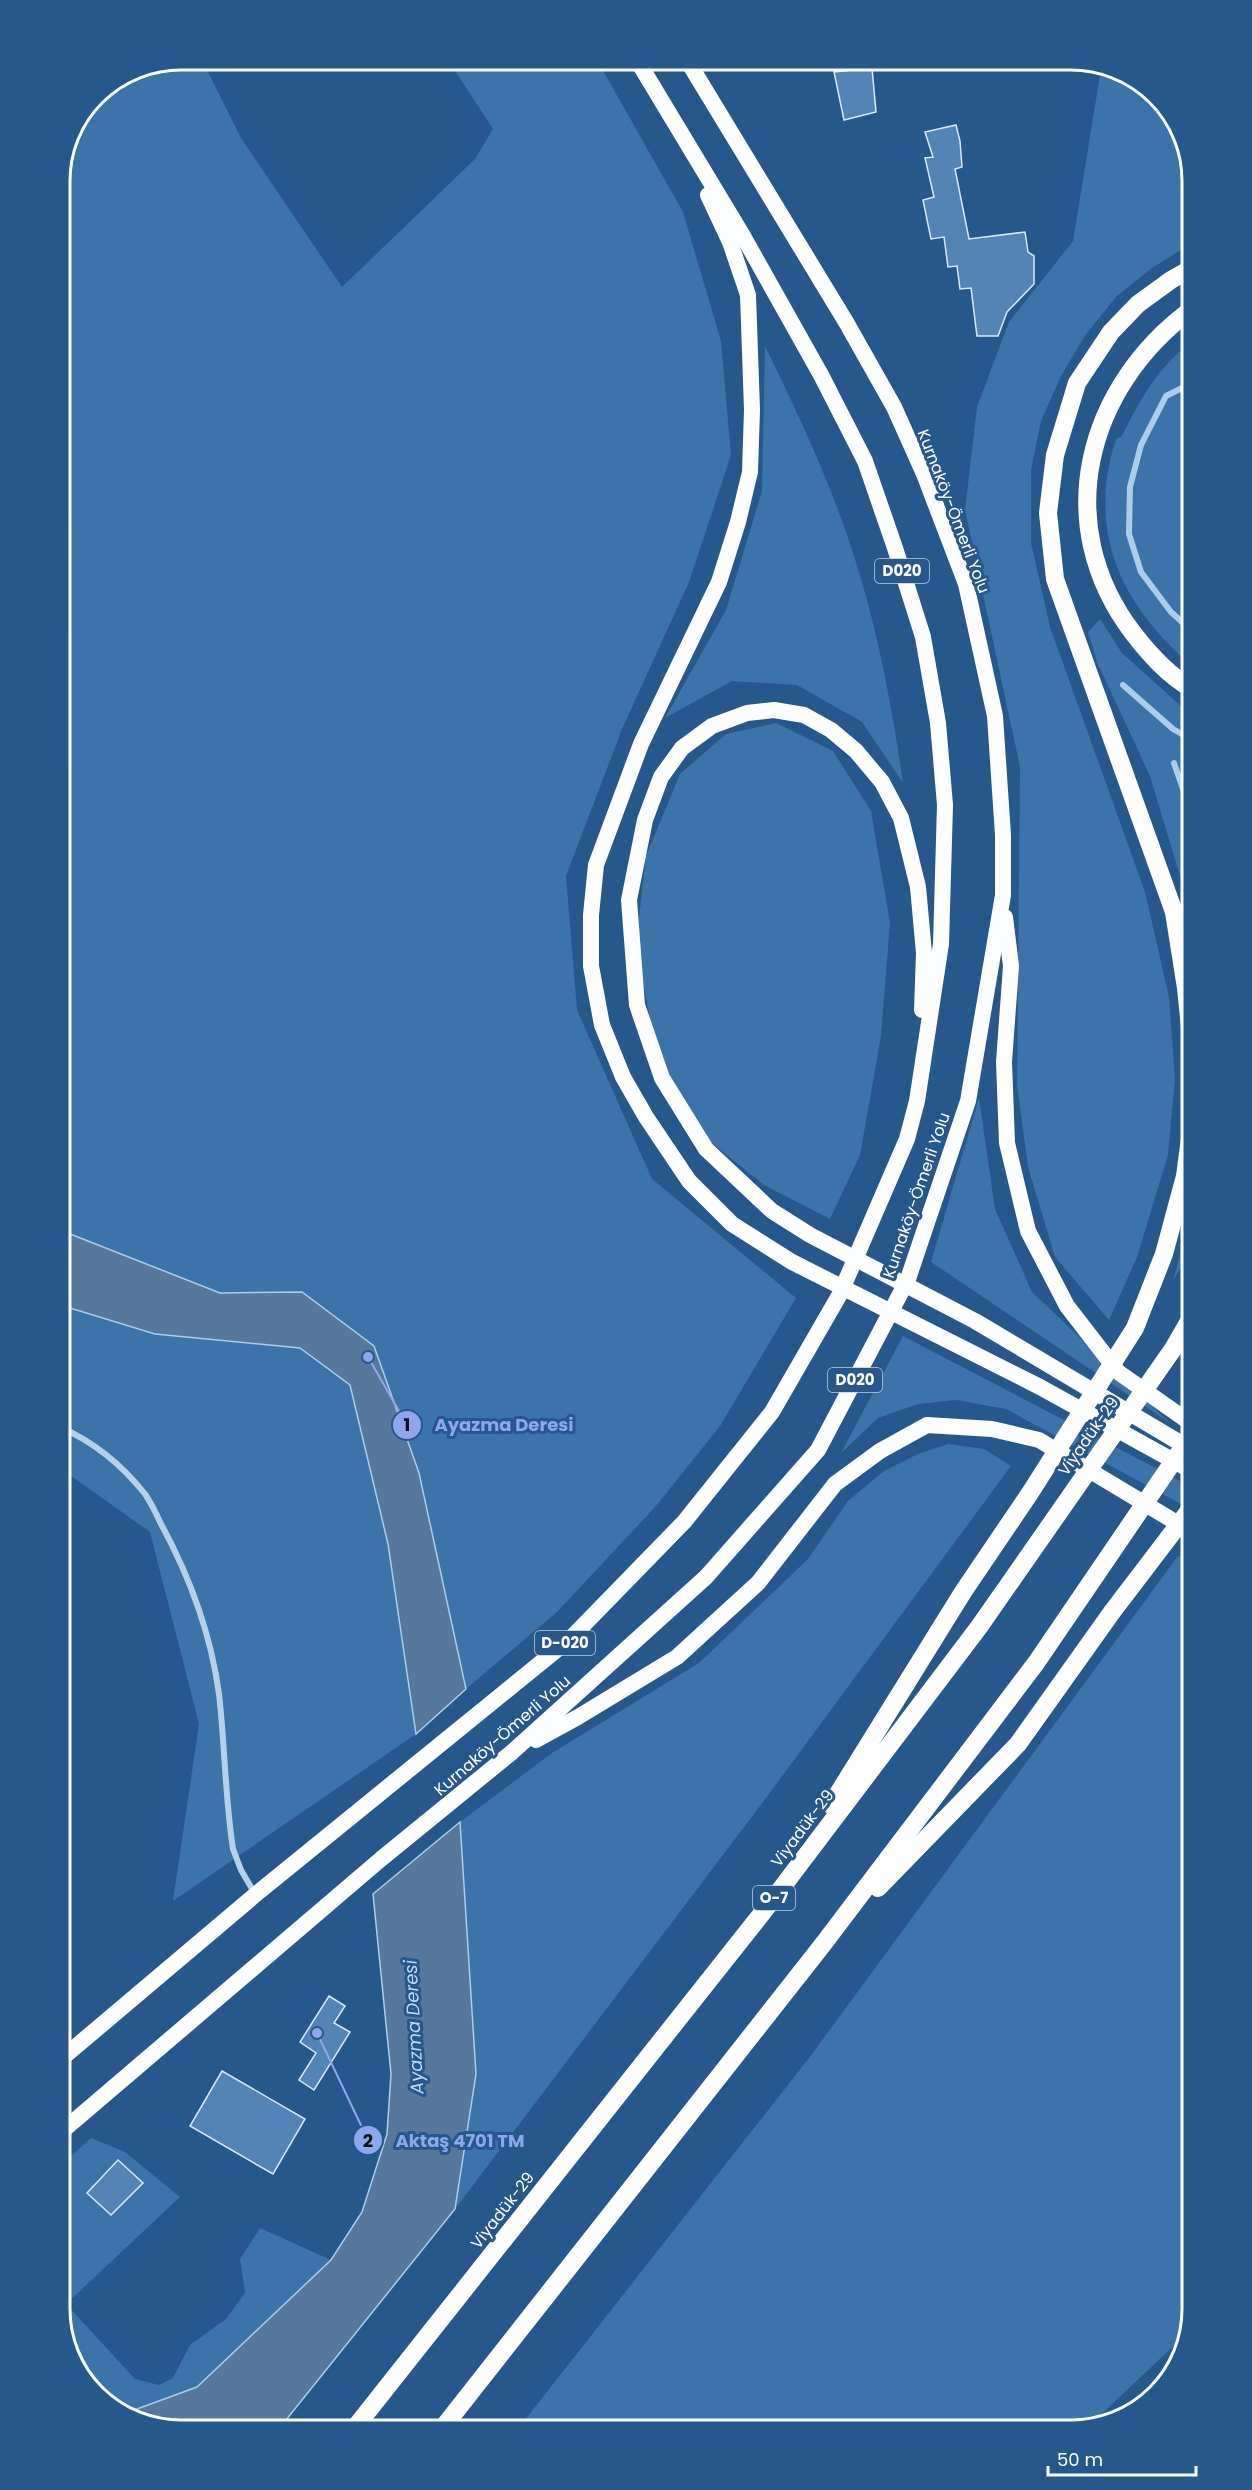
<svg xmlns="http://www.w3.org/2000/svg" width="1252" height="2490" viewBox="0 0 1252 2490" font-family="Poppins,sans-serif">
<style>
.green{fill:#3c73a9}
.water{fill:#57789c;stroke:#abccea;stroke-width:1.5}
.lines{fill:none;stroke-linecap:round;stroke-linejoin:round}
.stream{stroke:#abccea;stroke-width:6}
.building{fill:#5484b5;stroke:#dbe9f8;stroke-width:1.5}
.minor{stroke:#b6d0ea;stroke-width:6}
.trunk{stroke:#fcfeff;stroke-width:16}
.motorway{stroke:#fff;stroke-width:18}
.labels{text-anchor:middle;stroke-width:6;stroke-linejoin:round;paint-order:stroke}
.shield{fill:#27588c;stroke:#becddc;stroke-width:1.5}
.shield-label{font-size:15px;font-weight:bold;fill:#fff}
.street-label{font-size:16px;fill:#fff;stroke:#27588c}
.water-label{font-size:18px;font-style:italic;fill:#c2daf1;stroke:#27588c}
.rim{fill:none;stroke:#fff;stroke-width:3}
.leader{fill:none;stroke:#8ea6ec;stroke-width:2}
.callout-dot{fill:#8ea6ec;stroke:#27588c;stroke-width:2}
.mark-label{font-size:18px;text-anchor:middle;font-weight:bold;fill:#111}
.callout-label{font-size:18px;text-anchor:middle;font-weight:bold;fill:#8ea6ec;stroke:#27588c;stroke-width:6;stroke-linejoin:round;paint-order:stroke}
</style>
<rect width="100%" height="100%" fill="#27588c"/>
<!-- green -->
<g class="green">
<path d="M182,60H202L241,138L342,287L475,159L493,129L448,60H597L683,212L721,341L731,455L689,582L622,729L566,876L577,1010L652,1179L796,1298L720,1426L656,1506L557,1612L466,1689L419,1473L374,1346L302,1292L220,1293L60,1230V204L77,143L68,139L69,135L96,95L135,69Z"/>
<path d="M1101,69L1144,85L1183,135L1192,182V243L1152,268L1117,296L1086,334L1061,376L1041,421L1031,470V543L1050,627L1145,892L1169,997L1175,1079L1168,1155L1137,1257L1109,1320L1055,1257L1028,1167L1017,1085L1020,767L965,510L977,407L1009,322L1073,241Z"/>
<path d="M1192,341V666C1121,605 1086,532 1116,439L1122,436C1142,396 1157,369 1192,341Z"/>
<path d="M765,346C798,414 831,483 854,556C878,630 892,707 903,783L862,722L797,685L732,681L665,718L726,610L762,491Z"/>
<path d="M1100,619L1122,653L1182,707L1192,711V916L1150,776L1097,662L1088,632Z"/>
<path d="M776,723L833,751L871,811L890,923L881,1036L860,1155L830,1219L764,1185L697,1131L658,1062L636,944L646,856L680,774L726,734Z"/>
<path d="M979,1098L995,1209L1032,1292L1170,1423L931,1262Z"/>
<path d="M1192,1210V1248L1173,1281L1192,1212Z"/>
<path d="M60,1305L155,1334L300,1348L350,1385L388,1544L416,1734L173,1901L199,1724L150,1532L60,1468Z"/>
<path d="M903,1336L1192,1487V1510L1006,1409L956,1400L918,1404L878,1418L841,1453Z"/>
<path d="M948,1444L984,1449L1011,1466L763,1802L455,2209L476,2074L460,1822L552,1753L699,1663L808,1559L848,1501L884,1471L918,1454Z"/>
<path d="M1178,1556L1192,1560V2309L1183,2337L1089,2426L1070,2430H517L809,2058Z"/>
<path d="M91,2138L125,2152L180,2197L66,2304L135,2379L159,2385L173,2378L190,2345L226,2319L245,2293L240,2259L260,2228L331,2260L197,2387L126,2413L114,2409L69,2355L60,2308V2166Z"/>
</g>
<!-- water -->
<g class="water">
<path d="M60,1230L220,1293L302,1292L374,1346L419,1473L466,1689L416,1734L388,1544L350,1385L300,1348L155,1334L60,1305Z"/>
<path d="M460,1822L476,2074L455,2209L278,2430H174L126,2413L197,2387L331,2260L362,2212L387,2134L391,2074L373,1894Z"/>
</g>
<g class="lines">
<!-- stream -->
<g class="stream">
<path d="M1192,631L1171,612L1141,572L1129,534L1130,487L1141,445L1166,396L1192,383"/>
<path d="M1123,685L1173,729L1192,740"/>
<path d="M1174,763L1192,815"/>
</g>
</g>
<!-- building -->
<g class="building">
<path d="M872,68L876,112L844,120L834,72Z"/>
<path d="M956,125L960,141L962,167L955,169L969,239L1025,232L1028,252L1034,256V284L1007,312L998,336H977L971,288L960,289L957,266L948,267L944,237L931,239L923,200L934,197L925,158L933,157L925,132Z"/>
<path d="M329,1996L345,2006L334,2023L350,2032L314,2090L299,2080L316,2053L300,2042Z"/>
<path d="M222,2071L305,2119L273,2174L190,2126Z"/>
<path d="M118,2160L143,2183L111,2215L87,2193Z"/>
</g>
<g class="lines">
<!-- minor -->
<path class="minor" d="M60,1427C94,1442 122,1465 145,1494C151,1503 156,1513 160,1522C189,1575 211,1635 219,1694C225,1746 225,1798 233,1849L241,1870L255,1894"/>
<!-- trunk -->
<g class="trunk">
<path d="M708,195L730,242L748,295L752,410L750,472L738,522L719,582L641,744L596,865L591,915V966L602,1025L623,1077L646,1117L689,1181L732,1224L792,1262L1040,1387L1192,1471"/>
<path d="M1005,917L1011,966L1004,1062L1007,1143L1028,1231L1067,1306L1118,1372L1192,1424"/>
<path d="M922,1010L924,953L918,887L901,818L882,782L856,751L831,730L804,715L774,710L747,713L712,726L682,748L661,777L645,820L629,900L637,1005L662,1078L706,1149L772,1211L810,1235L975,1321L1192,1450"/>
<path d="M536,1740L578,1717L677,1657L758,1583L835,1484L880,1451L927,1425L992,1429L1039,1440L1192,1532"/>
<path d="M60,2060L255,1895L570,1639L684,1522L772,1412L840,1294L907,1139L917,1101L941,944L945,805L938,723L923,637L895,548L865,461L821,375L743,236L637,60"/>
<path d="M60,2133L381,1859L511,1753L706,1577L818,1450L908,1279L968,1101L1003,895V835L995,716L966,584L924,474L894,407L846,322L687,60"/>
</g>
<!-- motorway -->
<g class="motorway">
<path d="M1192,689C1168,675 1150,655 1133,633C1050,524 1086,387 1192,309"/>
<path d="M1192,1046L1186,988L1174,912L1055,579L1048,513L1055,455L1077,383L1111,332L1138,304L1171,280L1192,268"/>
<path d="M831,1805L963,1592L1030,1493L1135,1328L1164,1254L1185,1176L1192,1124"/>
<path d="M878,1888L1018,1744L1112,1612L1192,1507"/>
<path d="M353,2430L774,1898L979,1627L1173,1349L1192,1316"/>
<path d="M441,2430L824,1943L1036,1663L1192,1434"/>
</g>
</g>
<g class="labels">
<!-- shield labels -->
<g class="shield">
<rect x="875" y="559" width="54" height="24" rx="4.5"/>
<rect x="828" y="1368" width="54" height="24" rx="4.5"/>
<rect x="535" y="1631" width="60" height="24" rx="4.5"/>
<rect x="753" y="1886" width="42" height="24" rx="4.5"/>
</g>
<g class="shield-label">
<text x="902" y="576">D020</text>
<text x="855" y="1385">D020</text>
<text x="565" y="1648">D-020</text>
<text x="774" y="1903">O-7</text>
</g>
<!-- street labels -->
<g class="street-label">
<text transform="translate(954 511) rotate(69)" y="6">Kurnaköy-Ömerli Yolu</text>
<text transform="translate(916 1195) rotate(-71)" y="6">Kurnaköy-Ömerli Yolu</text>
<text transform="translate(1088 1436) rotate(-55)" y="6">Viyadük-29</text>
<text transform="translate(502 1735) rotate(-41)" y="6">Kurnaköy-Ömerli Yolu</text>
<text transform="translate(802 1828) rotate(-53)" y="6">Viyadük-29</text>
<text transform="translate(502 2210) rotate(-52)" y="6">Viyadük-29</text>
</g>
<!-- water labels -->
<g class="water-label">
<text transform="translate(414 2027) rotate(-93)" y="6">Ayazma Deresi</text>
</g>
</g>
<!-- crop -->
<path d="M0 0H1252V2490H0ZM181 70H1071A111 111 0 0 1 1182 181V2309A111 111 0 0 1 1071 2420H181A111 111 0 0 1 70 2309V181A111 111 0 0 1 181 70Z" fill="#27588c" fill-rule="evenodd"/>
<path class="rim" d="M181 70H1071A111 111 0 0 1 1182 181V2309A111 111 0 0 1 1071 2420H181A111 111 0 0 1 70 2309V181A111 111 0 0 1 181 70Z"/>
<!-- callouts -->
<path class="leader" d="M368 1357L407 1425M317 2033L368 2140"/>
<g class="callout-dot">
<circle cx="368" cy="1357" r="6"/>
<circle cx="317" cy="2033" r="6"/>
<circle cx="407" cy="1425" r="15"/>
<circle cx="368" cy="2140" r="15"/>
</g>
<g class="mark-label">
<text x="407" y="1431">1</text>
<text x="368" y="2147">2</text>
</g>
<g class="callout-label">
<text x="504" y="1431">Ayazma Deresi</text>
<text x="460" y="2147">Aktaş 4701 TM</text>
</g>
<!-- scale -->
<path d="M1048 2466v9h148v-9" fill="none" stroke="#ffffff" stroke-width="3"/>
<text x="1057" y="2466" font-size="18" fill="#ffffff" stroke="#27588c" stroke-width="4.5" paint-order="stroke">50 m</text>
</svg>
